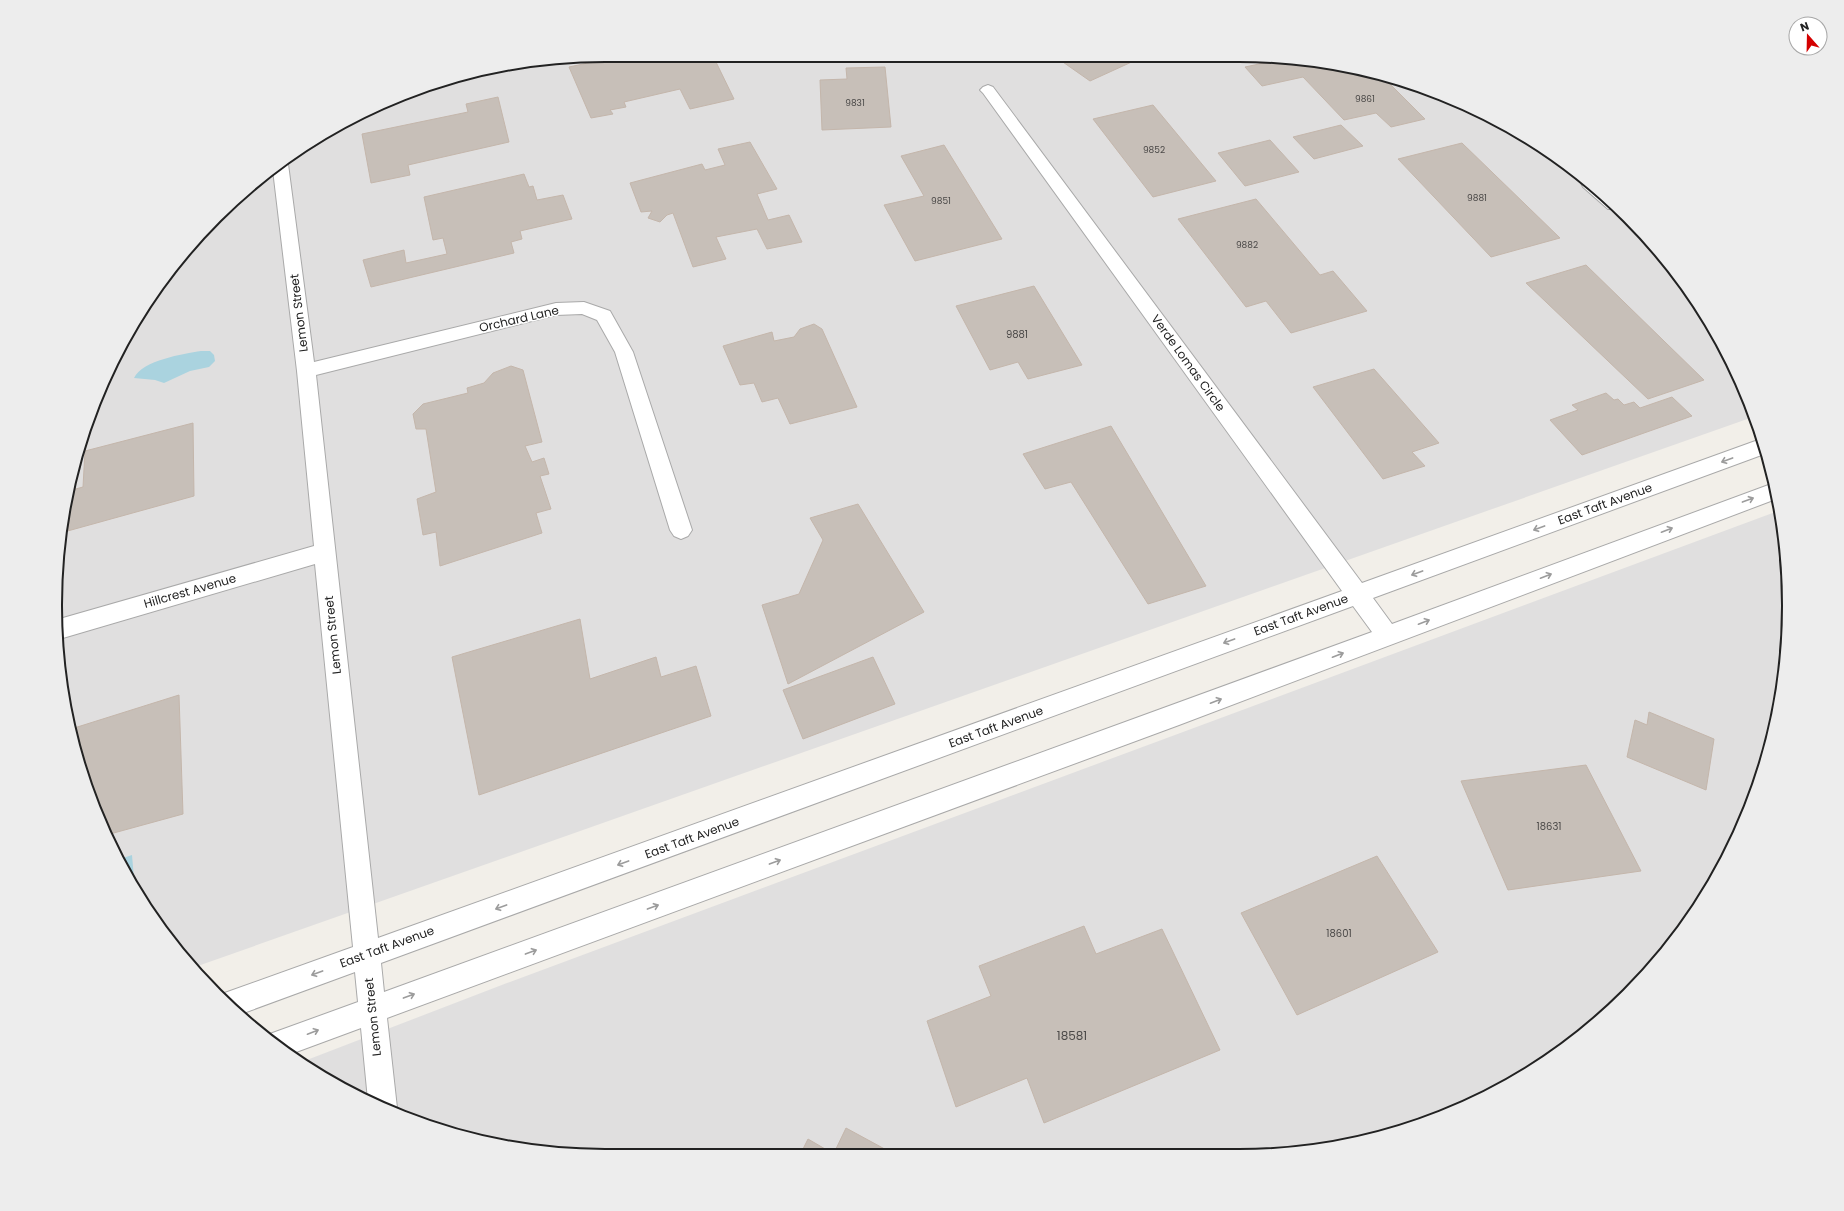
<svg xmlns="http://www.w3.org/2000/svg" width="1844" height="1211" viewBox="0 0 1844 1211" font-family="Poppins,sans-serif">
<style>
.residential{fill:#e0dfdf}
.water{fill:#aad3df}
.building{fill:#c7bfb8;stroke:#c4b6ab}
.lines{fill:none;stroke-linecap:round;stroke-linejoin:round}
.minor-casing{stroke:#a9a9a9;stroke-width:2}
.minor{fill:#fff;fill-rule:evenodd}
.oneway{stroke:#9c9c9c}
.labels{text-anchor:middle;stroke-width:3;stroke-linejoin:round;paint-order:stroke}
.far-number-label{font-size:9px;fill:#4b4948}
.number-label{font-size:10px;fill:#4b4948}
.street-label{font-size:12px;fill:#222;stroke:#fff}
.near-number-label{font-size:12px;fill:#4b4948}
.rim{fill:none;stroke:#222;stroke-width:2}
</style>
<rect width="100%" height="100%" fill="#f2efe9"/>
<!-- residential -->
<g class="residential">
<path d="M533,60H1311L1381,74L1482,112L1601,191L1675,270L1732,362L1753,417L192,968L129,881L74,748L56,642V570L84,428L129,330L169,270L216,216L299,148L429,84Z"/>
<path d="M1778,511L1788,569L1784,677L1760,782L1715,881L1653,968L1574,1042L1482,1099L1381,1137L1274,1155L534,1151L395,1114L299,1063L507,983Z"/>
</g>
<!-- water -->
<g class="water">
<path d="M201,351H210L214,355L215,361L209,367L190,371L164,383L155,380L134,378C143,360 183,354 201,351Z"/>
<path d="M132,855L135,890L129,881L120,859Z"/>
</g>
<!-- building -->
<g class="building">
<path d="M602,60H715L734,99L690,109L680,89L624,102L626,107L610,110L613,114L591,118L569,67Z"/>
<path d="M1060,60H1136L1090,81Z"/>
<path d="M1278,60H1311L1379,73L1425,119L1391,127L1376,113L1344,120L1303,77L1262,86L1245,67Z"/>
<path d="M885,67L891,127L822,130L820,80L847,79L846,68Z"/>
<path d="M498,97L509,142L408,165L410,175L371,183L362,134L468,112L466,104Z"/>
<path d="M1153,105L1216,181L1153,197L1093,119Z"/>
<path d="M1341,125L1363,146L1314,159L1293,137Z"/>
<path d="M1270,140L1299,172L1245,186L1218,153Z"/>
<path d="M750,142L777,189L757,194L768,220L789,215L802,242L767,249L757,229L716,237L726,259L693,267L673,213L667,215L660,222L648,218L652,211L641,212L630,183L702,164L705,170L725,165L718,149Z"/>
<path d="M1462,143L1560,238L1491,257L1398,159Z"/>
<path d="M944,145L1002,239L915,261L884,205L924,196L901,156Z"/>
<path d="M524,174L529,187L533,186L537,200L563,195L572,219L520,231L522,239L511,242L514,253L371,287L363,260L404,250L406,263L447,254L443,238L433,240L424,197Z"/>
<path d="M1256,199L1320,275L1333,271L1367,311L1291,333L1266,301L1246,307L1178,219Z"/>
<path d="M1586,265L1704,380L1648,399L1526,283Z"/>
<path d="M1034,286L1082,365L1028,379L1018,362L990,370L956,306Z"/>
<path d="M814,324L822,329L857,407L790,424L778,398L762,402L754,383L740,385L723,346L772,332L774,341L794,337L800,329Z"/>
<path d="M511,366L523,370L542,442L525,446L532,462L544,458L549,474L540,476L551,509L536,513L542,533L440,566L436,532L423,535L417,499L436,492L426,429H416L413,414L423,404L468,393L467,388L484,383L493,373Z"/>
<path d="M1374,369L1439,443L1412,452L1425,466L1383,479L1313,387Z"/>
<path d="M1606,393L1614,400L1618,399L1624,405L1634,402L1640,408L1672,397L1692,416L1582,455L1550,420L1578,410L1572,405Z"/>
<path d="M193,423L194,496L64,532L72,490L83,487L85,451Z"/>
<path d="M1111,426L1206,586L1148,604L1071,482L1045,489L1023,454Z"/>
<path d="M858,504L924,612L788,684L762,605L799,594L823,540L810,518Z"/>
<path d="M580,619L590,679L656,657L661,677L696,666L711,716L479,795L452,657Z"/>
<path d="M873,657L895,704L803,739L783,690Z"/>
<path d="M179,695L183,814L110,834L74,748L71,729Z"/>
<path d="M1649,712L1714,739L1706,790L1627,757L1635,720L1647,725Z"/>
<path d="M1586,765L1641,871L1508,890L1461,781Z"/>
<path d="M1377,856L1438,952L1297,1015L1241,913Z"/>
<path d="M1084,926L1096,954L1162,929L1220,1050L1044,1123L1027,1078L956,1107L927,1021L991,996L979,966Z"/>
<path d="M846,1128L892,1153H834Z"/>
<path d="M808,1139L832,1153H801Z"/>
</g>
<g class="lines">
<defs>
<g id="minor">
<path d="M988,85L993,87L1362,583L1761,439L1767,453L1373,598L1392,624L1774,483L1776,499L1179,725L387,1018L397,1108L395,1114L368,1100L361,1028L288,1055L266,1038L267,1035L358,1002L355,972L238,1015L219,995L353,947L315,564L56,640V620L314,546L297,371L273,170L285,160L288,164L314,362L556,303L584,302L610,311L633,352L692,530L688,536L681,539L674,536L670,530L615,352L597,320L582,314L556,315L316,375L378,938L1342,591L983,93L980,90L983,87ZM1353,606L1372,632L384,992L381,963Z"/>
<path d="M1583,179L1601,191L1618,209H1608L1583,187L1581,183Z"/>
</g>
</defs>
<!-- minor casing -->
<use href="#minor" class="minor-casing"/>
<!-- minor -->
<use href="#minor" class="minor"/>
</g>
<!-- one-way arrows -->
<defs><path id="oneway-shaft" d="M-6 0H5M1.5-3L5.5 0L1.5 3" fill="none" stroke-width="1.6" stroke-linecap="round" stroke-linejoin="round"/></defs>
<g class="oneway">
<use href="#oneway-shaft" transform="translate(1727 460) rotate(160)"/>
<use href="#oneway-shaft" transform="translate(1748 500) rotate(-20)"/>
<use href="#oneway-shaft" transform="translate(1539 528) rotate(160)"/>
<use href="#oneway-shaft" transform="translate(1667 530) rotate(-21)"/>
<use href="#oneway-shaft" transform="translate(1417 573) rotate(160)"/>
<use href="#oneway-shaft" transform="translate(1546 576) rotate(-21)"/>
<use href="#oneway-shaft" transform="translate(1424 622) rotate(-21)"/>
<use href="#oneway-shaft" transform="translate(1229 641) rotate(160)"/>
<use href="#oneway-shaft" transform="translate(1338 655) rotate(-21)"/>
<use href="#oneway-shaft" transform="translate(1216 701) rotate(-21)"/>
<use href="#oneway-shaft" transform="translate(775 862) rotate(-20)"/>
<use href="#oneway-shaft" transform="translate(623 863) rotate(160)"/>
<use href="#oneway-shaft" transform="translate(501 907) rotate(160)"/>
<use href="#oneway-shaft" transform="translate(653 907) rotate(-20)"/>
<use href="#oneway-shaft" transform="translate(531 952) rotate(-20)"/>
<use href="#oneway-shaft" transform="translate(317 973) rotate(160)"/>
<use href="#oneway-shaft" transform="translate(409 996) rotate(-20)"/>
<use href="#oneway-shaft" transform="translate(313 1032) rotate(-21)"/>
</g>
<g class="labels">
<!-- far-number labels -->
<g class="far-number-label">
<text x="1365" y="102">9861</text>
<text x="855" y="106">9831</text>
<text x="1154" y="153">9852</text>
<text x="1477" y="201">9881</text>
<text x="941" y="204">9851</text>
<text x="1247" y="248">9882</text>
</g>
<!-- number labels -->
<g class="number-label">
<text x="1017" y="338">9881</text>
<text x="1549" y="830">18631</text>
<text x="1339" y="937">18601</text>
</g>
<!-- street labels -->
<g class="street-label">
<text transform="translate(299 313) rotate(-97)" y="4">Lemon Street</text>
<text transform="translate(519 319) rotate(-13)" y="4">Orchard Lane</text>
<text transform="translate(1188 363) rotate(54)" y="4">Verde Lomas Circle</text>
<text transform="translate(1605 504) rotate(-20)" y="4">East Taft Avenue</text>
<text transform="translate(190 591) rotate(-16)" y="4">Hillcrest Avenue</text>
<text transform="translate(1301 615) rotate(-20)" y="4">East Taft Avenue</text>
<text transform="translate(333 635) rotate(-96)" y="4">Lemon Street</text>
<text transform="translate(996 727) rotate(-20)" y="4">East Taft Avenue</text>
<text transform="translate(692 838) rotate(-20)" y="4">East Taft Avenue</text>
<text transform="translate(387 947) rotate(-20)" y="4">East Taft Avenue</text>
<text transform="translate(373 1017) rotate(-96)" y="4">Lemon Street</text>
</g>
<!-- near-number labels -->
<g class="near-number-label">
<text x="1072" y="1040">18581</text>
</g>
</g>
<!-- crop -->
<path d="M0 0H1844V1211H0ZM605 62H1239A543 543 0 0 1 1782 605V606A543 543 0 0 1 1239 1149H605A543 543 0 0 1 62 606V605A543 543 0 0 1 605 62Z" fill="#ededed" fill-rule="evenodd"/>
<path class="rim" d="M605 62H1239A543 543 0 0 1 1782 605V606A543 543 0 0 1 1239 1149H605A543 543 0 0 1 62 606V605A543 543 0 0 1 605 62Z"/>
<!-- north arrow -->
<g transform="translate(1808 36) rotate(340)"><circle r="19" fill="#ffffff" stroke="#a7a7a7"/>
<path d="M0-3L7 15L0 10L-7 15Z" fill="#d40000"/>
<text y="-6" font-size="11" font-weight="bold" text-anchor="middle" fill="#222222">N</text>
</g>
</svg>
